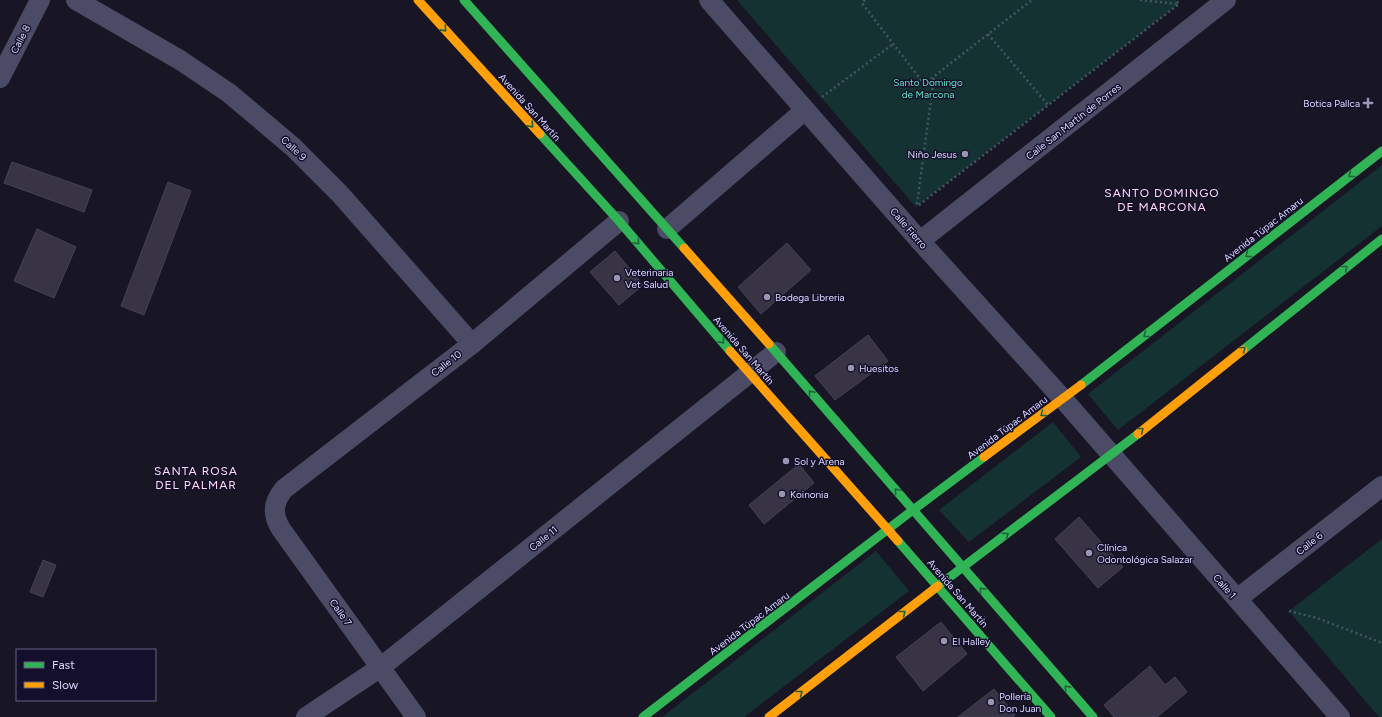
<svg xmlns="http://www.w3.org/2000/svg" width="1382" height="717" viewBox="0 0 1382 717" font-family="Figtree,sans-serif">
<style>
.green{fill:#143232}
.building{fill:#383446;stroke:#454158}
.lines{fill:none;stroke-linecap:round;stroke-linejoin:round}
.path{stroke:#465464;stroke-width:2.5;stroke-dasharray:2 3;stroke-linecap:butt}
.street{stroke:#4c4b66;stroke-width:20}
.fast{stroke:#30b455;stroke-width:9}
.slow{stroke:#ff9f0a;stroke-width:9}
.oneway{stroke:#226240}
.poi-dot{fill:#9995b3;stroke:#14102b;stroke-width:1.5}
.labels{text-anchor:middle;stroke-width:3;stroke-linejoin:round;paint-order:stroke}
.street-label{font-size:10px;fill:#dedaff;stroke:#14102b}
.park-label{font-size:10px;fill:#60e5c3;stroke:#14102b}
.poi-label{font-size:10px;fill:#dedaff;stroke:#14102b;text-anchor:start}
.quarter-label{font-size:12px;letter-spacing:1px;fill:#ffdcf3;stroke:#14102b}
</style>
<rect width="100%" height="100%" fill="#181625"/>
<!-- green -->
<g class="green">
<path d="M737,0H1176L1179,4L916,207Z"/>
<path d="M1382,165V226L1118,430L1088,394Z"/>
<path d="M1053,422L1081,457L969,542L939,510Z"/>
<path d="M1382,539V717H1379L1289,611Z"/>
<path d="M876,551L909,591L744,717H662Z"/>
</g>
<!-- building -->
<g class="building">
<path d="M12,162L92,190L84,212L4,183Z"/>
<path d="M168,182L191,191L144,315L121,306Z"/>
<path d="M37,229L76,247L54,298L14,281Z"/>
<path d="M787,243L811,270L761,314L738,287Z"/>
<path d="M615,251L643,285L619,305L590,272Z"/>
<path d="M868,335L888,361L835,400L815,376Z"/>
<path d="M799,464L814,483L764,524L749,505Z"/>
<path d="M1079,517L1123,567L1098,588L1055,539Z"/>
<path d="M43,560L56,565L43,597L30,592Z"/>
<path d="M941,622L967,654L923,691L896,657Z"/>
<path d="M1150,666L1165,685L1175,677L1187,692L1157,717H1114L1104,705Z"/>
<path d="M994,689L1015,715L1013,717H958Z"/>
</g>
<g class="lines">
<!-- path -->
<g class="path">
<path d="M865,0L862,3L924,84L1032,0"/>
<path d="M1140,0L1178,4"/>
<path d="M988,34L1048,105"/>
<path d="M822,97L893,44"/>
<path d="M917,204L934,77"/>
<path d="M919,205L1179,4L1176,0"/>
<path d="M1289,611L1317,618L1382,643"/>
</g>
<!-- street -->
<g class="street">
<path d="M76,0L180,60L229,93L293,147L340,194L472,344"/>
<path d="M709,0L920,241L1063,399L1340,717"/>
<path d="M0,78L40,0"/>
<path d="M667,229L805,110"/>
<path d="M920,241L1226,0"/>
<path d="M1237,599L1382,486"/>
<path d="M306,717L381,667L776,352"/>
<path d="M416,717L281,529C272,515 273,502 284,489L472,344L619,221"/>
</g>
<!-- fast -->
<g class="fast">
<path d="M464,0L684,248"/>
<path d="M540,134L619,221L730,351"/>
<path d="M769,344L1093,717"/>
<path d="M1243,350L1382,239"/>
<path d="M1081,385L1382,151"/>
<path d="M898,541L1051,717"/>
<path d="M938,586L1138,434"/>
<path d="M643,717L909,513L984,457"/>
</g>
<!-- slow -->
<g class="slow">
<path d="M418,0L540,134"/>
<path d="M684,248L769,344"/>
<path d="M730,351L898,541"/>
<path d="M1138,434L1243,350"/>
<path d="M984,457L1081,385"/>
<path d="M769,717L938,586"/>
</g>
</g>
<!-- one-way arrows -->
<defs><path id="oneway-chevron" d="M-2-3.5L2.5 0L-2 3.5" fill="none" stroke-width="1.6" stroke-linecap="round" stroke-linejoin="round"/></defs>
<g class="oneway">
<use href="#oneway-chevron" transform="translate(444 29) rotate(48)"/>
<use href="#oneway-chevron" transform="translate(531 125) rotate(48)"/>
<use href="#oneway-chevron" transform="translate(1351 175) rotate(142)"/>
<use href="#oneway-chevron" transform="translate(637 242) rotate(49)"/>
<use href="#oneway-chevron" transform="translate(1248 255) rotate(142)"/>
<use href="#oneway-chevron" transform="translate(1345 268) rotate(-39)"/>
<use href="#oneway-chevron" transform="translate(1146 335) rotate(142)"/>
<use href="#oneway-chevron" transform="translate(722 341) rotate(49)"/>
<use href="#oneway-chevron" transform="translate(1243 349) rotate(-39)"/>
<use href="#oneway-chevron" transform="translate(811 393) rotate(-131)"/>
<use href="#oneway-chevron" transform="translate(1043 414) rotate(143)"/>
<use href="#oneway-chevron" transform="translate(1141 430) rotate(-39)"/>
<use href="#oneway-chevron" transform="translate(897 491) rotate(-131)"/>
<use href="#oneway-chevron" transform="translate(1006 535) rotate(-37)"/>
<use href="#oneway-chevron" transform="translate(982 590) rotate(-131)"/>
<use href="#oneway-chevron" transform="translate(903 613) rotate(-38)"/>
<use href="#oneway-chevron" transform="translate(1067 688) rotate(-131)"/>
<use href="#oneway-chevron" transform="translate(800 693) rotate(-38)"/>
</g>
<!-- markers -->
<g class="poi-dot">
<path d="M1366 97h4v4h4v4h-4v4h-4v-4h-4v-4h4z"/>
<circle cx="965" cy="154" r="4"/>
<circle cx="617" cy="278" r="4"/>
<circle cx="767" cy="297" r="4"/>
<circle cx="851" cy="368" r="4"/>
<circle cx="786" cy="461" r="4"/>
<circle cx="782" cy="494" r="4"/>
<circle cx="1089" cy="553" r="4"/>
<circle cx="944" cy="641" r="4"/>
<circle cx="991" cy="702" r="4"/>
</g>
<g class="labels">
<!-- street labels -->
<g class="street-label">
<text transform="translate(20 39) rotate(-63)" y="4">Calle 8</text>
<text transform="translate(530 107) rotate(48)" y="4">Avenida San Martín</text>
<text transform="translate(1073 121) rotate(-38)" y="4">Calle San Martín de Porres</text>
<text transform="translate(294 148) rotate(43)" y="4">Calle 9</text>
<text transform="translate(909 228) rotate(49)" y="4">Calle Fierro</text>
<text transform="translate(1263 229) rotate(-38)" y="4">Avenida Túpac Amaru</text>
<text transform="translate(744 350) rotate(49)" y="4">Avenida San Martín</text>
<text transform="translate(446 363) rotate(-38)" y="4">Calle 10</text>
<text transform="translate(1007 427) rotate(-37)" y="4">Avenida Túpac Amaru</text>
<text transform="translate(543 538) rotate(-39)" y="4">Calle 11</text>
<text transform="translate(1309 543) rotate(-38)" y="4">Calle 6</text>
<text transform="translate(1225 586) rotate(49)" y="4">Calle 1</text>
<text transform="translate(958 593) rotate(49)" y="4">Avenida San Martín</text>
<text transform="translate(341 612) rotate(54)" y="4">Calle 7</text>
<text transform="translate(749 623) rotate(-37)" y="4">Avenida Túpac Amaru</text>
</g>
<!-- park labels -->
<g class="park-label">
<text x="928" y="86">Santo Domingo<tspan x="928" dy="12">de Marcona</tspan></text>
</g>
<!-- poi labels -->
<g class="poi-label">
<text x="1360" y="107" text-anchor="end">Botica Pallca</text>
<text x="957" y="158" text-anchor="end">Niño Jesus</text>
<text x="625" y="276">Veterinaria<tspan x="625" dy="12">Vet Salud</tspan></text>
<text x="775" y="301">Bodega Libreria</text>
<text x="859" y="372">Huesitos</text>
<text x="794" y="465">Sol y Arena</text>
<text x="790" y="498">Koinonia</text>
<text x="1097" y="551">Clínica<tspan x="1097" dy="12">Odontológica Salazar</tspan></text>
<text x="952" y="645">El Halley</text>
<text x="999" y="700">Pollería<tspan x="999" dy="12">Don Juan</tspan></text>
</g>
<!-- quarter labels -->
<g class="quarter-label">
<text x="1162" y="197">SANTO DOMINGO<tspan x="1162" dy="14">DE MARCONA</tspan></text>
<text x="196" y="475">SANTA ROSA<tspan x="196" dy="14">DEL PALMAR</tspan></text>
</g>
</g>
<!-- legend -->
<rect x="16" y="649" width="140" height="52" fill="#14102b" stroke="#656180"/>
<rect x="24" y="662" width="20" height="6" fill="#30b455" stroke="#656180"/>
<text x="52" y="669" font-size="12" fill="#dedaff">Fast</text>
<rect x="24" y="682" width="20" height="6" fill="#ff9f0a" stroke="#656180"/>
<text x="52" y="689" font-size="12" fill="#dedaff">Slow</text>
</svg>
